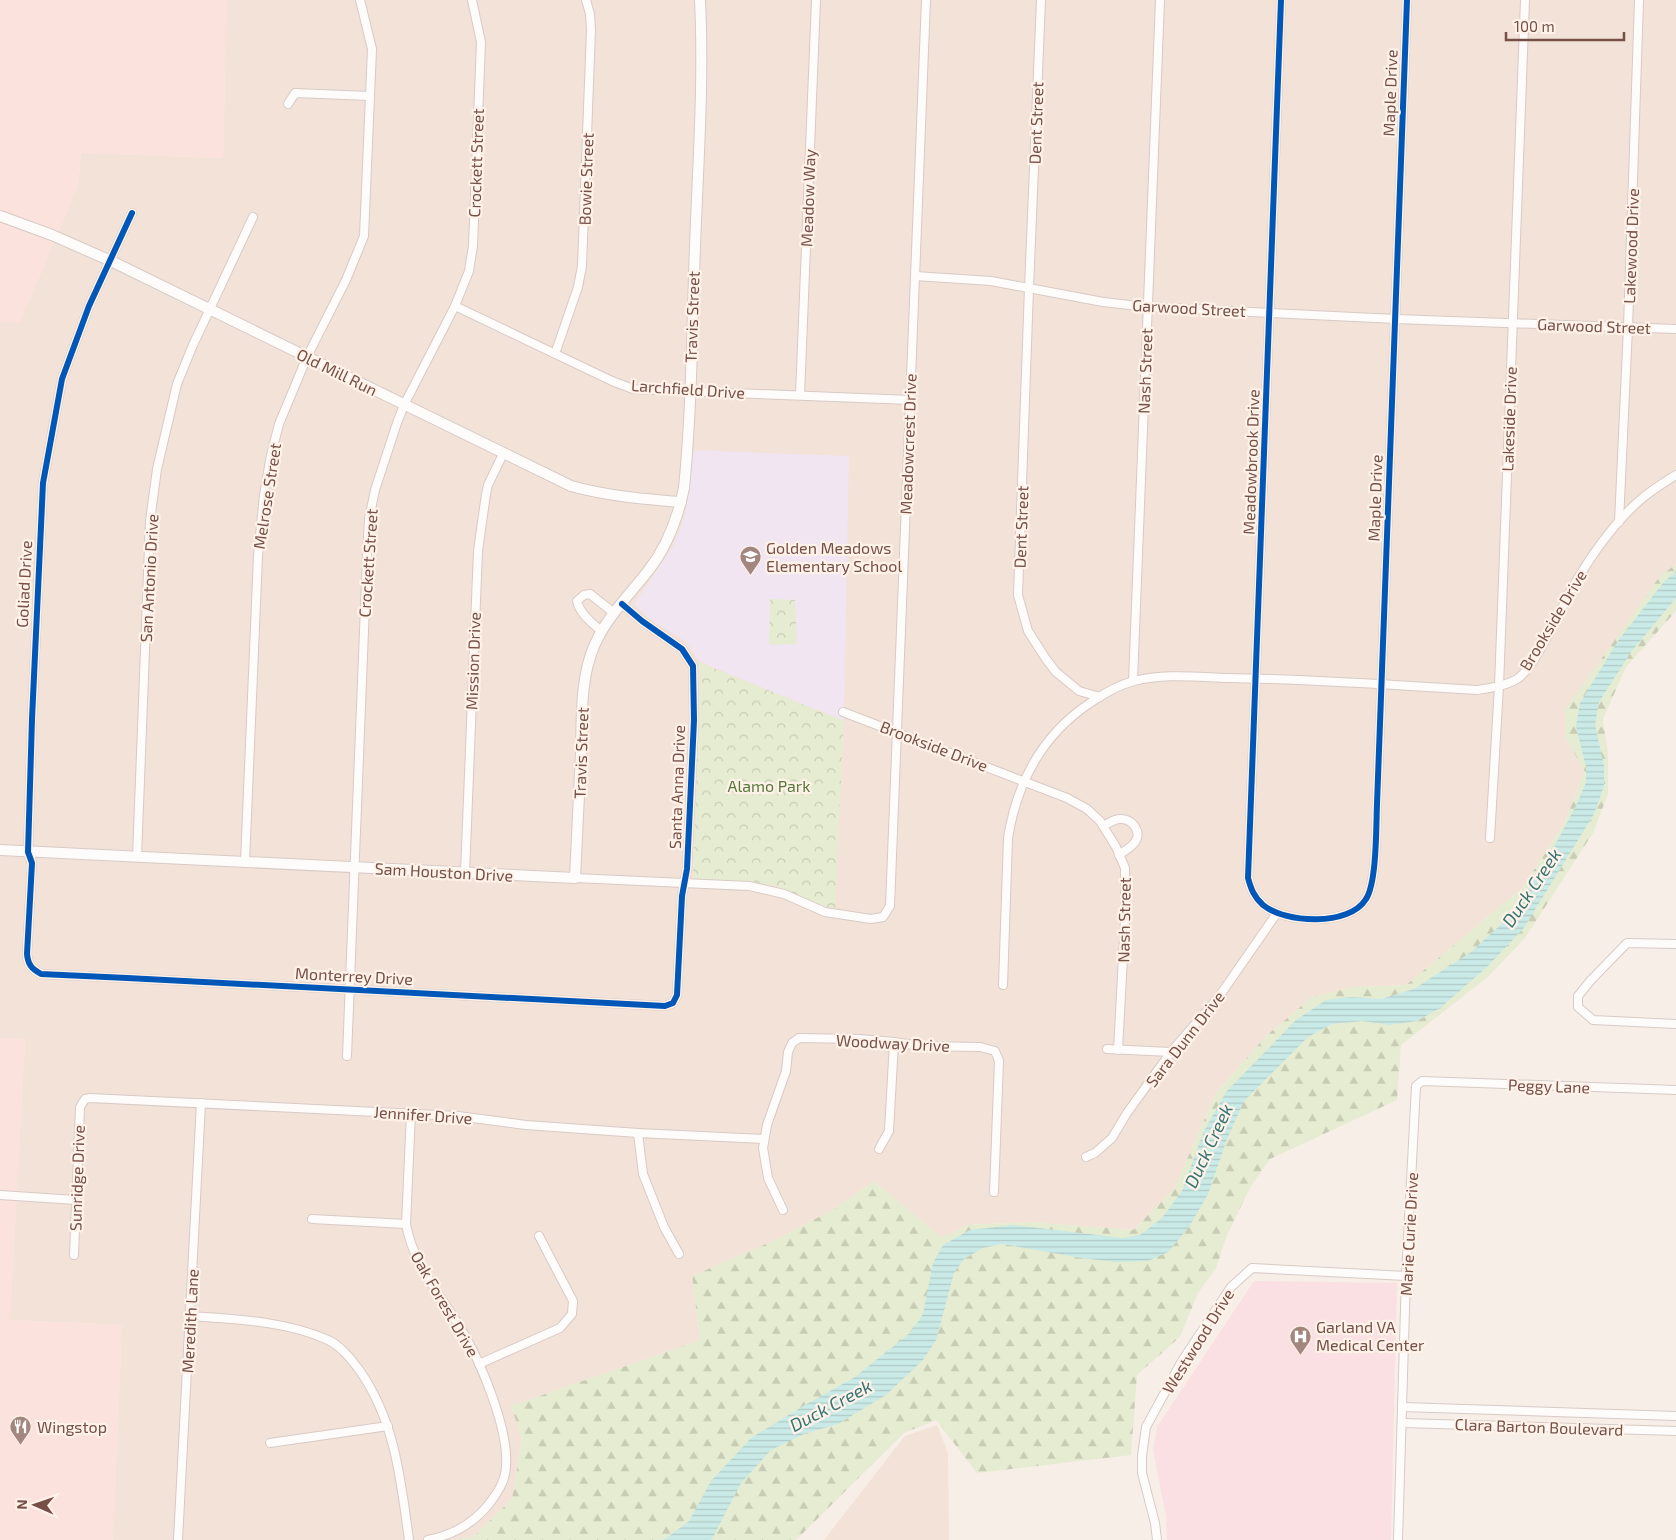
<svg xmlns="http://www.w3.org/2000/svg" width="1676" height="1540" viewBox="0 0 1676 1540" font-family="'Exo 2',sans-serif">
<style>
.residential{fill:#f3e2d7}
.commercial{fill:#fbe2dd}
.education{fill:#f0e5f1}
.medical{fill:#fae0e3}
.forest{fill:url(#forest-firs)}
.park{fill:url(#park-crowns)}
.water{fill:url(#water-rules)}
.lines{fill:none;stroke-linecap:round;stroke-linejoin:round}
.minor-casing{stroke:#d8cac5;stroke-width:10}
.tertiary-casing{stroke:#d8cac5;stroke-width:12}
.minor{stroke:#fefcfb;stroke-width:8}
.tertiary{stroke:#fefcfb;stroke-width:10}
.cycleway-casing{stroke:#fff2e8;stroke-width:9}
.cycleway{stroke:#0057b8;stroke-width:6}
.labels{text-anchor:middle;stroke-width:4.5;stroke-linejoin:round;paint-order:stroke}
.street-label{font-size:16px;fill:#764f47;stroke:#fff2e8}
.poi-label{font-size:16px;fill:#764f47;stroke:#fff2e8;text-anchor:start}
.park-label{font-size:16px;fill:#58773c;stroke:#fff2e8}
.water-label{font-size:18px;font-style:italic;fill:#377574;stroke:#fff2e8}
</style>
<defs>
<pattern id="forest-firs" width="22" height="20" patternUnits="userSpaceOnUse" patternTransform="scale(1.25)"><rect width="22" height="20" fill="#e6ecd1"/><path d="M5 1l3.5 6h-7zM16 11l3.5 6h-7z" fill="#c9ccb5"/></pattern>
<pattern id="park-crowns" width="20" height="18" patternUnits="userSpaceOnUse" patternTransform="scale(1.25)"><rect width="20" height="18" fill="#e6ecd1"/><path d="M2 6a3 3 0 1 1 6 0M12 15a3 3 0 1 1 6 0" fill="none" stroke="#c9ccb5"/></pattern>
<pattern id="water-rules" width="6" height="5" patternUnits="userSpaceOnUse" patternTransform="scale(1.25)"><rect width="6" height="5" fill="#c9eae6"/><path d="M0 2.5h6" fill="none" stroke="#b0cac7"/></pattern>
</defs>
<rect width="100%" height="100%" fill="#f7eee7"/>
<!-- residential -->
<g class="residential">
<path d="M227,0H1676V564L1660,576L1566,738L1584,771L1564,824L1522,888L1406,985L1353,987L1312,997L1266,1036L1216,1093L1174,1189L1133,1230L1028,1222L968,1225L942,1238L874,1181L834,1209L775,1240L692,1276L700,1340L511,1406L522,1439L512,1499L473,1537L456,1540H113L122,1325L10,1320L25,1040L0,1038V322H20L78,186L81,153L223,158Z"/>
<path d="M937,1425L948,1453L949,1540H824L905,1436Z"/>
</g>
<!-- commercial -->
<g class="commercial">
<path d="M0,0H227L223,158L81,153L78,186L20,323L0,322Z"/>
<path d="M0,1038L25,1039L10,1320L122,1325L113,1540H0Z"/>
</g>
<!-- education -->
<path class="education" d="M694,450L849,456L844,721L700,662L686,642L649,618L634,604L672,548L685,516Z"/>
<!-- medical -->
<path class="medical" d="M1254,1281L1397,1283L1391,1540H1167L1166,1516L1153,1450L1157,1427Z"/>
<!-- forest -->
<path class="forest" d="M1676,564V611L1626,667L1603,719L1608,753V794L1593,833L1525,938L1488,977L1401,1045L1397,1100L1270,1159L1251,1186L1227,1235L1216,1268L1198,1293L1180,1337L1137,1375L1131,1455L977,1473L936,1420L904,1433L796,1540H456L473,1537L512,1499L522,1439L511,1406L700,1340L692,1276L775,1240L834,1209L874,1181L942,1238L968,1225L1029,1222L1133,1230L1174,1189L1216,1093L1266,1036L1312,997L1353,987L1406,985L1522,888L1564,824L1584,771L1566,738L1565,710L1660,576Z"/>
<!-- park -->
<g class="park">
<path d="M770,599L795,600L797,644L772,645L769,643Z"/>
<path d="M698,662L844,721L835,910L773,885L750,882L695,880L693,877L700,675Z"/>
</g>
<!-- water -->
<path class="water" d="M1676,571V598L1631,652L1599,702L1595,725L1604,766V786L1594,814L1523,929L1487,967L1440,1008L1417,1021L1389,1025L1363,1021L1332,1024L1308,1037L1244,1101L1227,1139L1208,1194L1189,1227L1168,1252L1148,1261L1116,1262L1081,1258L1002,1244L983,1248L964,1259L954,1273L936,1340L923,1360L886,1395L838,1424L804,1434L771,1450L741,1483L712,1539L710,1540H664L689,1521L711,1481L751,1438L805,1405L855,1377L910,1333L923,1314L933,1263L943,1245L970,1230L1014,1225L1122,1238L1140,1235L1162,1218L1182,1191L1204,1131L1226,1092L1296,1020L1326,1000L1351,997L1381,999L1414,989L1471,952L1508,918L1548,858L1577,804L1586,782V767L1576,726L1580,703L1618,641L1663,583Z"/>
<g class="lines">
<defs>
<g id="minor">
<path d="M1041,0L1029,288L1018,595L1028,631L1046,659L1056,672L1079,691L1100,697"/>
<path d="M1281,0L1248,878C1251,889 1254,897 1263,905C1285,923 1349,927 1366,899C1377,882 1376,827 1377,804L1407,0"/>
<path d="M288,104L295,93L370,96"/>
<path d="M132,213L89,306L62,379L43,483L32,719L28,852L32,863L27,954C28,965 32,969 41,974L127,978L665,1006L673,1003L677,995L682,896L687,869L694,720L693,666L682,649L642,621L622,604"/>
<path d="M915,276L991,281L1103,302L1148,307L1396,319L1676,329"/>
<path d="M455,306L612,381L633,389L910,400"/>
<path d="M555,354L578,287L582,266L591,30L590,14L586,0"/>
<path d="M800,395L816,0"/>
<path d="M1619,522L1628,327L1639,0"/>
<path d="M602,632C593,623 580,615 577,601L584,595L590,594L614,613"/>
<path d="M1133,681L1160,0"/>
<path d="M843,712L1067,798L1087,809L1100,821L1116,847L1125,868V920L1118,1050"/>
<path d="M1103,826C1109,823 1115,818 1122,819C1133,820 1142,832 1135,842C1132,847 1124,851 1119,855"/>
<path d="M1490,838L1499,686L1525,0"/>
<path d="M137,857L150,521L157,469L177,384L193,345L253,217"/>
<path d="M245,862L258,556L264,495L271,455L279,424L307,357L346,280L364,236L372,49L360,0"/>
<path d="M465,873L478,551L486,494L488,485L503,454"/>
<path d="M575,878L749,886L784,894L825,912L871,919L883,917L890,906L926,0"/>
<path d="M1676,944L1627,943L1591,980L1578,996V1007L1593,1020L1676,1024"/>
<path d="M1003,985L1008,838C1017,782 1042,735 1090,703C1103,694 1118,685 1134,681C1164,673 1197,677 1228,678C1311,679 1394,685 1477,690C1490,688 1505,686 1517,679C1536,667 1561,607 1574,585C1591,556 1613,524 1639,501C1650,491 1663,483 1676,475"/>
<path d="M1107,1049L1171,1052"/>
<path d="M347,1056L367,556L369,519L375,490L397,423L404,405L455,306L469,271L473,246L481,42L472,0"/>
<path d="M411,1113L406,1224C413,1264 439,1293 460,1327C480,1360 513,1436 505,1474C503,1485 496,1495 489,1504C473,1524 453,1535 428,1540"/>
<path d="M638,1133L643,1174L664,1227L679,1254"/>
<path d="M879,1149L889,1131L894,1042"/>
<path d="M1086,1157L1095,1153L1112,1138L1127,1113L1171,1052L1218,998L1277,913"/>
<path d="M0,1195L76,1200"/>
<path d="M783,1210L768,1178L763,1148L767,1125L786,1071L788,1052L792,1043L799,1038L859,1039L894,1042L920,1046L980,1047L995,1051L999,1061L994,1192"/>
<path d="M312,1219L406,1224"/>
<path d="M74,1255L80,1107L85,1099L90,1098L458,1116L526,1125L638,1133L764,1139"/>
<path d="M190,1316C234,1319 287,1321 328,1340C341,1346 351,1359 360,1371C395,1421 401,1481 409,1540"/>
<path d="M479,1364L560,1328L572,1314L573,1301L539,1236"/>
<path d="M1402,1407L1676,1416"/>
<path d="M1402,1423L1676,1431"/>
<path d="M270,1443L388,1426"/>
<path d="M178,1540L201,1103"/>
<path d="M1157,1540L1155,1523L1142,1473V1456L1146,1427L1182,1361L1231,1287L1252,1268L1406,1276"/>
<path d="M1398,1540L1406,1276L1416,1086L1422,1081L1676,1090"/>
</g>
<g id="tertiary">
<path d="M0,216L52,235L111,261L571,486C607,496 643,499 681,502"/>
<path d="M0,850L575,878C577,836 579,795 581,753C582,717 580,677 595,644C607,617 630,594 648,571C667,547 678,517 684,488C692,408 692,326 695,246C698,164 704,82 700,0"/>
</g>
</defs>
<!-- minor casing -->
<use href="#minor" class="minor-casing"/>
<!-- tertiary casing -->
<use href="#tertiary" class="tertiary-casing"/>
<!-- minor -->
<use href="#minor" class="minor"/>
<!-- tertiary -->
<use href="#tertiary" class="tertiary"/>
<defs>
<g id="cycleway">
<path d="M1281,0L1248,878C1251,889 1254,897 1263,905C1285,923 1349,927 1366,899C1377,882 1376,827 1377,804L1407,0"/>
<path d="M132,213L89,306L62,379L43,483L32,719L28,852L32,863L27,954C28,965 32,969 41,974L127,978L665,1006L673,1003L677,995L682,896L687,869L694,720L693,666L682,649L642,621L622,604"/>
</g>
</defs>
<!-- cycleway casing -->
<use href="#cycleway" class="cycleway-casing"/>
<!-- cycleway -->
<use href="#cycleway" class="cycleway"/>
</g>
<!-- icons -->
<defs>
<symbol id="school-pin" viewBox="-11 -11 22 30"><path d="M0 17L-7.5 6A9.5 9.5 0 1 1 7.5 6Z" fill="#a3877f" stroke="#fff2e8"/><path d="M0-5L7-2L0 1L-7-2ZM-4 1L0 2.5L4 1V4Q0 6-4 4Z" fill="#fff"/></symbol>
<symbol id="hospital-pin" viewBox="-11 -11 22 30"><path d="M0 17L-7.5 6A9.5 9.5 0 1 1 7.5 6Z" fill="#a3877f" stroke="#fff2e8"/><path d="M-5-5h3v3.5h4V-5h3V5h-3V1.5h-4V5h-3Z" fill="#fff"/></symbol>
<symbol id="restaurant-pin" viewBox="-11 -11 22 30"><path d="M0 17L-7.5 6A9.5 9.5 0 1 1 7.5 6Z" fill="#a3877f" stroke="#fff2e8"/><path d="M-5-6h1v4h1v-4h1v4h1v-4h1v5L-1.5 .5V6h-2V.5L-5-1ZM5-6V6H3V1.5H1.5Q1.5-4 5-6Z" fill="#fff"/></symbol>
</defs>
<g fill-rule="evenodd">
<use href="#school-pin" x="738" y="544" width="25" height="34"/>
<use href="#hospital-pin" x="1288" y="1324" width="25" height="34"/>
<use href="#restaurant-pin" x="8" y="1414" width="25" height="34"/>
</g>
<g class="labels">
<!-- street labels -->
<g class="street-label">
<text transform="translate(1390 93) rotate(-88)" y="6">Maple Drive</text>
<text transform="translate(1036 123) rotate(-88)" y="6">Dent Street</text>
<text transform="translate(476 163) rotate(-88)" y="6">Crockett Street</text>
<text transform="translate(586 179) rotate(-88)" y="6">Bowie Street</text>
<text transform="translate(808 198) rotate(-88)" y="6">Meadow Way</text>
<text transform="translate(1631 246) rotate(-88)" y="6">Lakewood Drive</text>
<text transform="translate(1189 308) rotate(3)" y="6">Garwood Street</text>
<text transform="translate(692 317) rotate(-88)" y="6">Travis Street</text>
<text transform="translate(1594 326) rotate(2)" y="6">Garwood Street</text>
<text transform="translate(1145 371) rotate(-88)" y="6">Nash Street</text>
<text transform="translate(337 372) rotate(26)" y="6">Old Mill Run</text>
<text transform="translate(688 389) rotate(4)" y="6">Larchfield Drive</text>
<text transform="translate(1509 419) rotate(-88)" y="6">Lakeside Drive</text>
<text transform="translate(908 444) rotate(-88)" y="6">Meadowcrest Drive</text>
<text transform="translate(1251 462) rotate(-88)" y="6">Meadowbrook Drive</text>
<text transform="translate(267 496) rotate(-81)" y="6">Melrose Street</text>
<text transform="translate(1375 498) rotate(-88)" y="6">Maple Drive</text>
<text transform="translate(1021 527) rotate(-88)" y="6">Dent Street</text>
<text transform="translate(368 563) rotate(-86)" y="6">Crockett Street</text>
<text transform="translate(149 578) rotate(-87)" y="6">San Antonio Drive</text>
<text transform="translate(24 584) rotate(-87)" y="6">Goliad Drive</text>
<text transform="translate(1553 620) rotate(-59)" y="6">Brookside Drive</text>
<text transform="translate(473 661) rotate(-88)" y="6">Mission Drive</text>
<text transform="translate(934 746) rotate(21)" y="6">Brookside Drive</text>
<text transform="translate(581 753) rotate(-88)" y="6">Travis Street</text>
<text transform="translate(677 787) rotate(-88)" y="6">Santa Anna Drive</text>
<text transform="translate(444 872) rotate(3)" y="6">Sam Houston Drive</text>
<text transform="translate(1124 920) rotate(-89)" y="6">Nash Street</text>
<text transform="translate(354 976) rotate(3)" y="6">Monterrey Drive</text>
<text transform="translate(1185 1039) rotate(-52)" y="6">Sara Dunn Drive</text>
<text transform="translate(893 1043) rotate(3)" y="6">Woodway Drive</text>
<text transform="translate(1549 1086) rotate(2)" y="6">Peggy Lane</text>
<text transform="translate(423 1115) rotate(4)" y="6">Jennifer Drive</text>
<text transform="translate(77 1178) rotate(-88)" y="6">Sunridge Drive</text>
<text transform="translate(1409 1234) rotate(-87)" y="6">Marie Curie Drive</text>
<text transform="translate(445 1304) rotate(60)" y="6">Oak Forest Drive</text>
<text transform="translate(190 1321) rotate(-87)" y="6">Meredith Lane</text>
<text transform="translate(1198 1341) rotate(-58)" y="6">Westwood Drive</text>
<text transform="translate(1539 1427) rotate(2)" y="6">Clara Barton Boulevard</text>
</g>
<!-- poi labels -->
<g class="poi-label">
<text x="766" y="554">Golden Meadows<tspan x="766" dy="18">Elementary School</tspan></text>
<text x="1316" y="1333">Garland VA<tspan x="1316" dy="18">Medical Center</tspan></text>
<text x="37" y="1433">Wingstop</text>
</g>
<!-- park labels -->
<g class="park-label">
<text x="769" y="792">Alamo Park</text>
</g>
<!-- water labels -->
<g class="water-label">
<text transform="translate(1532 888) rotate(-56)" y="6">Duck Creek</text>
<text transform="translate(1209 1146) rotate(-65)" y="6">Duck Creek</text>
<text transform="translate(831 1406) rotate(-28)" y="6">Duck Creek</text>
</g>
</g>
<!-- north arrow -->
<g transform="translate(35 1505) rotate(272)" stroke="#fff2e8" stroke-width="4" paint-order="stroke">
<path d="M0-4L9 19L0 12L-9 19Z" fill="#764f47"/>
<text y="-8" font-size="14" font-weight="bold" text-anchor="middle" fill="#764f47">N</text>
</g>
<!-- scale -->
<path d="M1506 32v8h118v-8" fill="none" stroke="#764f47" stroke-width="2.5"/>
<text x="1514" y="32" font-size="15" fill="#764f47" stroke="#fff2e8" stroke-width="4" paint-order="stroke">100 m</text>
</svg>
